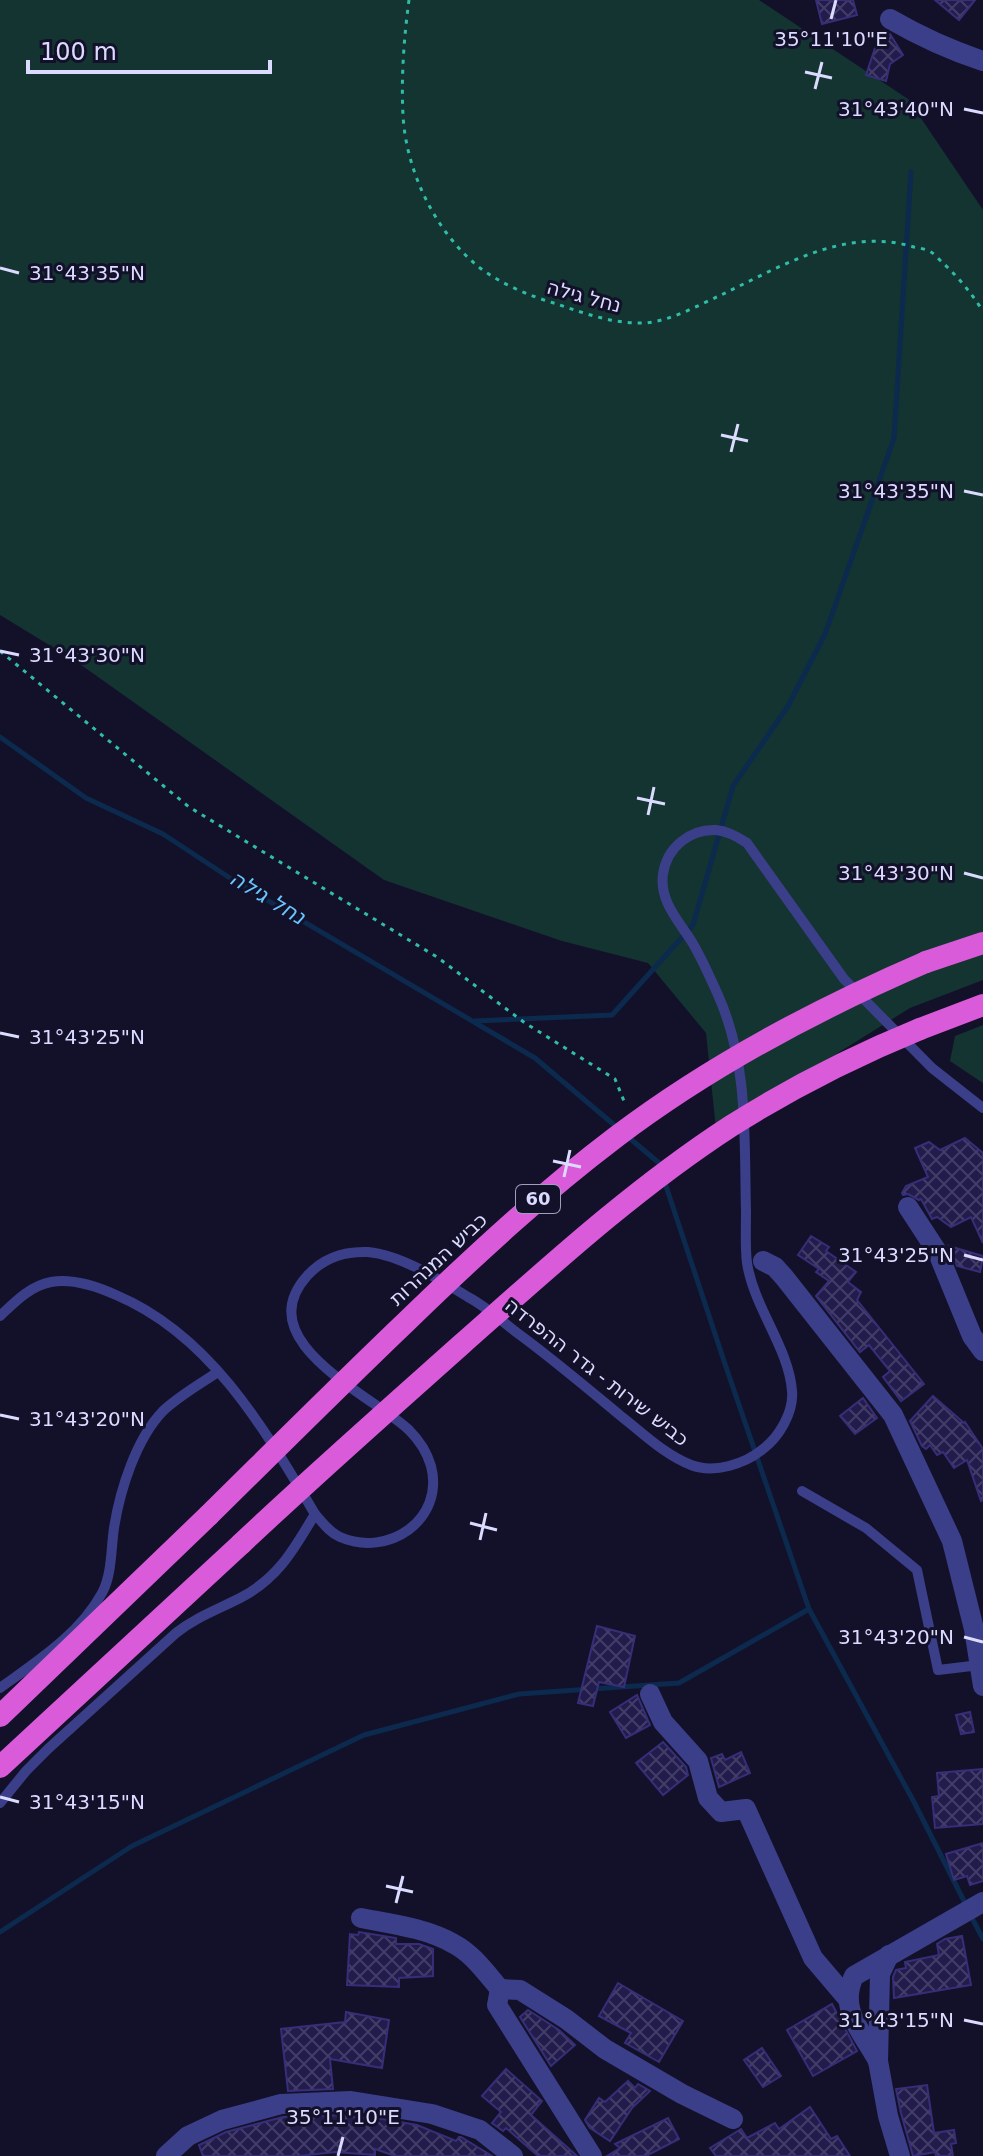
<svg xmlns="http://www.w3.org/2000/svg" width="983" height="2156" viewBox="0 0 983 2156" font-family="'DejaVu Sans',Heebo,sans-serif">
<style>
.grass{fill:#133430}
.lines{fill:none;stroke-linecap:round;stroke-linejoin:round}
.stream{stroke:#0c2a4d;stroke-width:5}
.building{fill:url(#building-cross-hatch);stroke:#362e78;stroke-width:2}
.path{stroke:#30bda8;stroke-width:3;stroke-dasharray:4 6;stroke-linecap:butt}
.service{stroke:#3b3f89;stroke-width:10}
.minor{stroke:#3b3f89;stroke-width:20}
.trunk{stroke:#da5bda;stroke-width:22}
.trunk-bridge{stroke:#da5bda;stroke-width:22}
.ticks{fill:none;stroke:#dbdaff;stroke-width:3}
.labels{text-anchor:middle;stroke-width:6;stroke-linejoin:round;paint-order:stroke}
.shield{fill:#13112a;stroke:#9f9ebf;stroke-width:2}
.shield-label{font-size:18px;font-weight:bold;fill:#dbdaff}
.street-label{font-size:20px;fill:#dbdaff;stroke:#13112a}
.water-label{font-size:22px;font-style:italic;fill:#68c6ff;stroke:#13112a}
.ticks-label{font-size:20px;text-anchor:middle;fill:#dbdaff;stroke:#13112a;stroke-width:6;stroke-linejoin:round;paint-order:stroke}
</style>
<defs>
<pattern id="building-cross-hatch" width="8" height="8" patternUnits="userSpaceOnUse" patternTransform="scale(2)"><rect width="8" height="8" fill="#221c4c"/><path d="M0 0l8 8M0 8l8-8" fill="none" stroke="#423c67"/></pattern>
</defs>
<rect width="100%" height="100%" fill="#13112a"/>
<!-- grass -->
<g class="grass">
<path d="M0,0H759L908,99L983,210V980L910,1008L716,1129L706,1033L648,963L562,941L384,880L77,662L0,615Z"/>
<path d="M983,1025V1083L950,1061L955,1036Z"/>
</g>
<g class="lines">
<!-- stream -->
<g class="stream">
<path d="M0,737L86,798L163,834L233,880L535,1058L619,1129"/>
<path d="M475,1021L612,1015L693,925L733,786L788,706L825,634L894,438L911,172"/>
<path d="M627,1136L659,1163L660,1167"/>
<path d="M664,1180L725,1364L809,1609L914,1802L967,1907"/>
<path d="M971,1916L983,1939"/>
<path d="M0,1932L132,1846L364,1735L519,1694L679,1683L809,1609"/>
</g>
</g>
<!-- building -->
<g class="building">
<path d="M816,0H853L857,15L822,24Z"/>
<path d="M935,0H975L959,20Z"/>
<path d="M890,34L903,55L890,64L886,81L866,75L875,48Z"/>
<path d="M965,1138L983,1153V1243L971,1217L951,1227L937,1217L932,1219L921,1199L919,1200L908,1194L903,1195L902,1193L906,1186L928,1177L915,1148L929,1142L940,1150Z"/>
<path d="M811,1236L829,1247L826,1251L856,1272L848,1282L861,1292L857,1300L924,1384L901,1401L883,1377L890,1371L869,1345L860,1352L816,1296L829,1281L816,1272L819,1269L798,1255Z"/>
<path d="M949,1246L983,1256L980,1272L957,1266Z"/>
<path d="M933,1396L964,1423L965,1422L983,1449V1500L981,1501L967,1460L954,1468L943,1452L937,1455L930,1445L926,1449L922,1446L910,1421Z"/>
<path d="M863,1398L877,1418L855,1434L840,1416Z"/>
<path d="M597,1626L635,1636L624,1687L599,1682L593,1706L578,1703Z"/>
<path d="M637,1695L650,1725L626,1738L610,1712Z"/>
<path d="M970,1712L974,1732L961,1734L956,1715Z"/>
<path d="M663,1742L686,1767L688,1775L663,1795L636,1763Z"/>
<path d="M741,1752L750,1773L719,1787L711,1758L722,1754L725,1760Z"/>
<path d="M983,1769V1824L935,1828L932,1797L939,1796L937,1773Z"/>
<path d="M983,1843V1881L970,1885L967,1876L954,1880L946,1854Z"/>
<path d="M359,1932L396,1938V1944H419L433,1949V1976L399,1978V1987L347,1985L350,1934L358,1935Z"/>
<path d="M962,1936L971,1985L894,1998L893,1977L896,1970L906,1968L905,1962L939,1955L937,1944L945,1939Z"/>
<path d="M618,1983L683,2021L659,2062L625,2043L631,2033L599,2016Z"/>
<path d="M832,2004L857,2051L813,2076L787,2030Z"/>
<path d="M528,2010L559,2030L575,2045L551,2066L520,2017Z"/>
<path d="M346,2012L389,2020L382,2068L330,2059L333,2089L288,2091L281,2029L345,2022Z"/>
<path d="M762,2048L781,2076L763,2087L744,2060Z"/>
<path d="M506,2069L542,2101L531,2115L577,2156H538L506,2128L503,2131L492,2123L501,2112L482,2096Z"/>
<path d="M628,2081L635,2088L638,2084L650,2091L632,2108L610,2141L590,2128L585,2120L599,2098L605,2102Z"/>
<path d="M927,2085L934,2133L954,2130L956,2143L951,2144L953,2156H936L935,2152L913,2156L901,2113L896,2089Z"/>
<path d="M810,2107L831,2139L837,2136L850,2156H716L710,2148L741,2129L747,2138L775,2123L779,2129Z"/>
<path d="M329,2115L382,2119L417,2125L456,2141L459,2137H461L492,2156H395L375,2149V2155L335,2152L299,2156H203L199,2145L226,2132L283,2117Z"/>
<path d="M668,2118L679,2139L646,2156H607L620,2148L615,2144Z"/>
</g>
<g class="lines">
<!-- path -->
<g class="path">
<path d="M409,0C404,37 401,77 403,115C406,172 436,233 480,268C501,284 532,297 557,304C586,314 614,324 645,323C670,321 697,306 719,296C780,267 845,226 914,247C919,248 926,249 931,252C936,255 940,261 944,264C960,279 971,293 983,311"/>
<path d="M0,651L189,807L437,957L525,1023L615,1079L626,1106"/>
</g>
<!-- service -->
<g class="service">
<path d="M0,1316C15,1302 30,1286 51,1282C73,1278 96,1286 116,1295C211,1335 265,1430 315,1514C323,1523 329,1532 340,1537C388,1558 445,1520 431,1466C427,1452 419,1440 409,1430C372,1395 248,1342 307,1276C323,1258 345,1251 368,1252C401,1255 440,1280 468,1297C485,1306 501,1320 516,1332C553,1359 587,1388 622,1417C644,1434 665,1455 691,1465C714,1474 745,1464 763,1449C779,1437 794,1412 792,1391C789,1348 754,1308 747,1263C745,1247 746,1229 746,1212C744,1139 749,1064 718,995C710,977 702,959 692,942C679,921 659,901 663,874C667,847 690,829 716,830C728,831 738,837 747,843L844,979L932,1068L983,1108"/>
<path d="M802,1491L866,1528L917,1570L938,1670L980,1665"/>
<path d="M0,1688C36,1662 80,1634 102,1593C112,1575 111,1548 114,1528C120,1490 136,1439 163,1411C179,1396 200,1384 218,1372"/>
<path d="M0,1803L26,1771L49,1748L176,1633C196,1617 219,1609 242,1597C279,1577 294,1549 315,1514"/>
</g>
<!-- minor -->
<g class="minor">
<path d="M890,19C921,37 950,50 983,61"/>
<path d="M908,1207L938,1253L972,1336L983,1351"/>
<path d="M763,1261L775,1267L784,1277L893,1415L952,1541L974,1629L983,1686"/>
<path d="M650,1694L663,1722L698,1761L708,1798L721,1812L746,1809L813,1958L847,1998"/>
<path d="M361,1918C392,1924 426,1928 454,1944C473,1954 486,1973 500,1989L497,2005L592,2156"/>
<path d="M889,1955L880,1974L878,2061L888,2116L900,2156"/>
<path d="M500,1989L520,1990L566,2019L605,2049L682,2094L733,2119"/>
<path d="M878,2061C862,2031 838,2010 854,1976L983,1902"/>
<path d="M166,2156L188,2136L222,2120L281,2104L351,2101L432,2114L480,2130L513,2156"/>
</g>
<!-- trunk -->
<g class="trunk">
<path d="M926,962L983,943"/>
<path d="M920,1029L983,1005"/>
<path d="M0,1716L209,1515"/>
<path d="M0,1767L241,1544"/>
</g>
<!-- trunk-bridge -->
<g class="trunk-bridge">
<path d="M209,1515C275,1450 340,1385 407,1321C474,1256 542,1193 616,1137C711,1065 817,1009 926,962"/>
<path d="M241,1544C313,1476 388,1410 462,1344C548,1268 634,1189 731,1126C791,1088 854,1056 920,1029"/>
</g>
</g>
<!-- ticks -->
<path class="ticks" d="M831,19L836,0M805,72L832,78M815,89L822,62M964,109L983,113M0,268L19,273M721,435L748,441M731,452L738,424M964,491L983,495M0,651L19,655M637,798L665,804M648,815L654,787M964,873L983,878M0,1033L19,1037M553,1161L581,1167M564,1177L570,1150M964,1255L983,1260M0,1415L19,1419M470,1523L497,1530M480,1540L486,1513M964,1637L983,1642M0,1797L19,1802M386,1886L413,1892M396,1903L403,1876M964,2020L983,2024M338,2156L343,2137"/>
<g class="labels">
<!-- shield labels -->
<rect class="shield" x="516" y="1185" width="44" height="28" rx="6"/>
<g class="shield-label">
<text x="538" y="1205">60</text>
</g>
<!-- street labels -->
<g class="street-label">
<text transform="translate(584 296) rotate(15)" y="7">נחל גילה</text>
<text transform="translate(438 1259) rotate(-43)" y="7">כביש המנהרות</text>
<text transform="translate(597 1372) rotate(38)" y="7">כביש שירות - גדר ההפרדה</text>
</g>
<!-- water labels -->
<g class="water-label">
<text transform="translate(268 897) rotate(31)" y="8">נחל גילה</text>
</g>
</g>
<g class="ticks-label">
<text x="831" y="46">35°11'10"E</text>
<text x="896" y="116">31°43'40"N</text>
<text x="87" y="280">31°43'35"N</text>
<text x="896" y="498">31°43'35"N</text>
<text x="87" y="662">31°43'30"N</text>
<text x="896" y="880">31°43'30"N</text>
<text x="87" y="1044">31°43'25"N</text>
<text x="896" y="1262">31°43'25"N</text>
<text x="87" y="1426">31°43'20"N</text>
<text x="896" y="1644">31°43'20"N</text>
<text x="87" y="1809">31°43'15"N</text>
<text x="896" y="2027">31°43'15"N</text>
<text x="343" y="2124">35°11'10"E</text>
</g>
<!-- scale -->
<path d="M28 60v12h242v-12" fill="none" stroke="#dbdaff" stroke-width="4"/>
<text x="40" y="60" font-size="24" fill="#dbdaff" stroke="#13112a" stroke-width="6" paint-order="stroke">100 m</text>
</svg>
